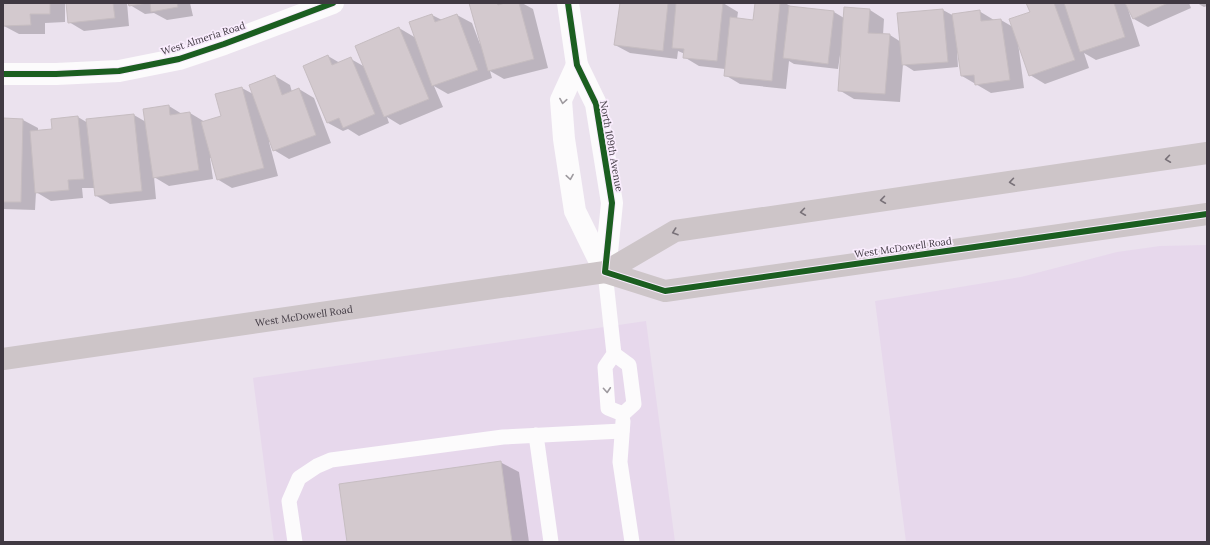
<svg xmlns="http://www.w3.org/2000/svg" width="1210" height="545" viewBox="0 0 1210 545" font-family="Lora,serif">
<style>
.built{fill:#e7d8ec}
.shadow{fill:#0003}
.building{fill:#d3c9ce;stroke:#c6bdc1}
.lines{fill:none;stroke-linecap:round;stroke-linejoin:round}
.lane{stroke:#fcfbfc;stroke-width:15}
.street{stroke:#fcfbfc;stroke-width:22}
.primary{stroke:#cdc5c8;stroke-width:22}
.cycleway-casing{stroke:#f9ecfd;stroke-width:8}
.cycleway{stroke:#1b5e20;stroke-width:6}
.oneway{stroke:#9e9a9f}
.oneway2{stroke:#787178}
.labels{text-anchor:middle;stroke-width:3.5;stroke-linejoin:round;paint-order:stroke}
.street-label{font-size:10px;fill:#403942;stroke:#f9ecfd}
</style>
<rect width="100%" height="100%" fill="#ebe2ee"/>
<!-- built -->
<g class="built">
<path d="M1207,245V542H906L875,301L1021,277L1117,252L1160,246Z"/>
<path d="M646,321L675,542H274L253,378Z"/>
</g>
<!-- shadow -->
<g class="shadow">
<path d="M3,3H65V22L45,23V34H19L4,26L3,32Z"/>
<path d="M67,3H127L129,26L84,31L69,22Z"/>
<path d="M129,3H190L193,16L167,20L154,13L145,14L130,5Z"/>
<path d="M470,3H522L533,9L548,68L504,79L490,71L492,78L448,94L434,86L443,107L400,125L387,117L389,123L359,136L348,129L343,131L328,123L304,66L328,56L340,63L351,59L365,67L399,28L416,38L432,15L442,20L457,15L472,23L480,44L481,43Z"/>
<path d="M621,3H723L738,12L737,19L754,21L756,3H785L792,7L834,12L844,18L870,10L884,19L883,35H890L901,42L899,14L943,10L954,16L979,11L994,20H1001L1013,27L1031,12L1027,3H1189L1191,8L1148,27L1134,19L1129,9H1128L1140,46L1096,60L1084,53L1089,68L1045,84L1030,75L1018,43L1024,88L991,93L962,76L958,49L957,50L958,67L914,71L903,64L900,102L854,99L839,90L842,55H840L838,69L794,64L789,61L786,89L740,84L725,75V69L699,66L684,57L685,54L678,51L677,59L630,53L615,45Z"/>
<path d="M1197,3H1207V6L1204,7Z"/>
<path d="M275,76L290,85L292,92L299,89L314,98L331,143L289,159L274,150L271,142H269L278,176L232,188L217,179L212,158H210L213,179L169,186L154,177L156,199L110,204L95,195V188H82L83,198L51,201L36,192L35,210L3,209V119L23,120L38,128V131L53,130L78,117L88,123L134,115L146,122L169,106L182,114L190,113L205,122L223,117L216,94L242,88L253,94Z"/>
<path d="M500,462L519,472L529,542H348Z"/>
</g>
<!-- building -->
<g class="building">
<path d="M3,3H50V14H30L31,25L3,26Z"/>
<path d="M66,3H113L115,18L68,23Z"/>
<path d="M128,3H148L129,6Z"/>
<path d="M150,3H177L178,7L151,12Z"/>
<path d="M469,3H497L498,5L505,3H519L534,59L488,71Z"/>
<path d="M620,3H668L663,51L614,45Z"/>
<path d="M676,3H723L717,61L683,58L684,49L672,48Z"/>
<path d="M755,3H780L772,81L724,76L730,17L753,20Z"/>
<path d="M1026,3H1054L1075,60L1029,76L1009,19L1030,12Z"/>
<path d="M1064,3H1114L1125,37L1080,52Z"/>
<path d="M1125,3H1168L1133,19Z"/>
<path d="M789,6L834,11L828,64L783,58Z"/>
<path d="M844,7L870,9L868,33L890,34L885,94L838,91Z"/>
<path d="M943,9L948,62L902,65L897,13Z"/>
<path d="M980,10L981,21L1001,19L1010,80L975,85L974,75L961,76L952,14Z"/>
<path d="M432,14L435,22L457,14L478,70L432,86L409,22Z"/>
<path d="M399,27L429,99L384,117L355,46Z"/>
<path d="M328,55L332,65L351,57L375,114L343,128L339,118L327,123L303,66Z"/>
<path d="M275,75L282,95L299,88L316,135L273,151L249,85Z"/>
<path d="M242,87L264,168L217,180L201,122L221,116L215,94Z"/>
<path d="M169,105L170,115L190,112L199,170L153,178L143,109Z"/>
<path d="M134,114L142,191L95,196L86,119Z"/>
<path d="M78,116L84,179L68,180L69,190L35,193L30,131L52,129L51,119Z"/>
<path d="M3,118L23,119L21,202H3Z"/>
<path d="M501,461L512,542H347L339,484Z"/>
</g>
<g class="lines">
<!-- lane -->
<g class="lane">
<path d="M605,272L614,354L605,367L608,408L623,414L634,404L629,365L614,354"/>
<path d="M623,421L620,462L632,542"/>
<path d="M536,435L551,542"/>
<path d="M295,542L289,501L299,478L317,466L331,460L503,437L622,431"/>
</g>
<!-- street -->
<g class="street">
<path d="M568,3L577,65L596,104L612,203L605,272"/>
<path d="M577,65L561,100L564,139L575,211L605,272"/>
<path d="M3,74H56L119,71L179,59L224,44L333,3"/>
</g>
<!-- primary -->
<g class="primary">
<path d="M605,272L665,291L1207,214"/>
<path id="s1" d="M3,359L605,272L675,231L1207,153"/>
</g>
<defs>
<g id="cycleway">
<path d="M568,3L577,65L596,104L612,203L605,272L665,291L1207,214"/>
<path d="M3,74H56L119,71L179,59L224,44L333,3"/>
</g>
</defs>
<!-- cycleway casing -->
<use href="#cycleway" class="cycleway-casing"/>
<!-- cycleway -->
<use href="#cycleway" class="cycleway"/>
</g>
<!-- one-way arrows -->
<defs><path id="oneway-chevron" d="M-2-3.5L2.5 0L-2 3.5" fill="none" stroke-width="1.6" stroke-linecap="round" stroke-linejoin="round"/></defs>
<g class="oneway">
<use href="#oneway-chevron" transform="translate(563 101) rotate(99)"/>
<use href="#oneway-chevron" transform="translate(570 177) rotate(81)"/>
<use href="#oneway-chevron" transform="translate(607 390) rotate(86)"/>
</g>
<g class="oneway2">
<use href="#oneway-chevron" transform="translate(1168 159) rotate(172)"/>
<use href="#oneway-chevron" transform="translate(1012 182) rotate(172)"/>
<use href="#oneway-chevron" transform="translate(883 200) rotate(172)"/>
<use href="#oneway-chevron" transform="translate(803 212) rotate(172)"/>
<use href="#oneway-chevron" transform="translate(675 232) rotate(161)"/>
</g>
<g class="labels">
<!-- street labels -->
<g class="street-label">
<text transform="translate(203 38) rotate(-18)" y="4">West Almeria Road</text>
<text transform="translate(612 146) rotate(80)" y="4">North 109th Avenue</text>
<text transform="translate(903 247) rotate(-8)" y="4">West McDowell Road</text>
<text dy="4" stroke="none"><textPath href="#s1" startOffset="304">West McDowell Road</textPath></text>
</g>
</g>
<!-- border -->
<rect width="1210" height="545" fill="none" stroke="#403942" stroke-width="8"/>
</svg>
